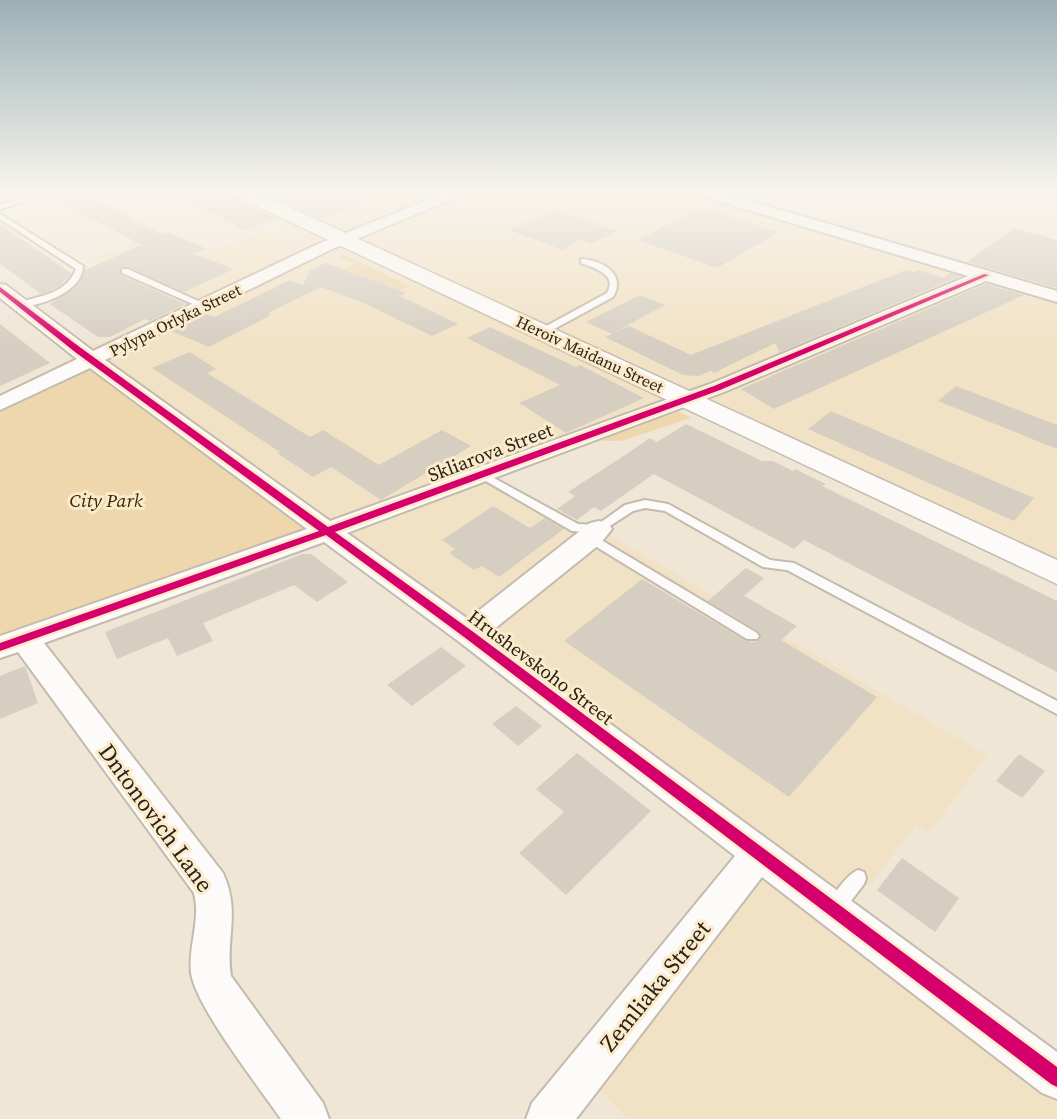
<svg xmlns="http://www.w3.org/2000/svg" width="1057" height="1119" viewBox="0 0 1057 1119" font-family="'Source Serif 4',serif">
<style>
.built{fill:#f2e2c5}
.green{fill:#eed7ad}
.building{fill:#d6cec1}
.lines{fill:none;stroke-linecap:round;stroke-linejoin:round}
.service-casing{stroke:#c2bbae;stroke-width:4}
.minor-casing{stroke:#c2bbae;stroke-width:4}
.tertiary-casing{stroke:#c2bbae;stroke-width:3}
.service{fill:#fdfbf9;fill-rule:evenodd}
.minor{fill:#fdfbf9;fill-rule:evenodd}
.tertiary{fill:#fdfbf9;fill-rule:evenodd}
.rail-casing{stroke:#d2d0cb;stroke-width:5}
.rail{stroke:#fbeacb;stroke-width:3.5;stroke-dasharray:10;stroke-linecap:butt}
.cycleway-casing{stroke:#fbeacb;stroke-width:5}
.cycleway{fill:#d6006c;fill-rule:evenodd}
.labels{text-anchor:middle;stroke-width:6;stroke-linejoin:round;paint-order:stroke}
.far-street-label{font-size:16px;fill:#292317;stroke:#fbeacb}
.street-label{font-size:19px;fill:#292317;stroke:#fbeacb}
.park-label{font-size:19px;font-style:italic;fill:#392903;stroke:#fbeacb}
.near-street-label{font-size:23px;fill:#292317;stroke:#fbeacb}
</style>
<rect width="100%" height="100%" fill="#f0e6d6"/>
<!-- built -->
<path class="built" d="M215,190H697L997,278L1026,258L1057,267V573L684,398L481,474L576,528L599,529L987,755L929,833L916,824L869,887L857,879L834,909L1057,1078V1119H627L584,1074L758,851L78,350L110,339L191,300L125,271L90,258L168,232L215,250L284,224Z"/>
<!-- green -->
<g class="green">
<path d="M343,255L411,286L359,308L395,289L344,269L355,263L338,257Z"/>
<path d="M92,360L328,531L0,648V404Z"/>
<path d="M665,404L691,418L621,441H605L592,432Z"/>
</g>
<!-- building -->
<g class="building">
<path d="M64,190H78L161,234L166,232L199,245L205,249L193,254L234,269L184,292L129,267H120L121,275L185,304L150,321L145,319L110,337H98L50,304L78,285L85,270L141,245L51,196Z"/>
<path d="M166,190H226L230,196L277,219L244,230Z"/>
<path d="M259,190H389L390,192L320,218Z"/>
<path d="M702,207L779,232L717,268L638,240Z"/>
<path d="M557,210L617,231L590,244L579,239L563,250L508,230Z"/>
<path d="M0,224L71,273L70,276L58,287L41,294L0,264Z"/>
<path d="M1014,228L1057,240V288L967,262Z"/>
<path d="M326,263L406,293L400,296L458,324L432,336L366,304L321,287L268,313L271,315L209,347L171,331L206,314L214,317L290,280L303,285L310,270Z"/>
<path d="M906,270L914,272L918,270L944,278L950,273L960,276L780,352L775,343L714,373L711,371L698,376L683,375L605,337L612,334L586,322L640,295L665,305L613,333L629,326L691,355Z"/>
<path d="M986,284L1024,295L774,409L741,389Z"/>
<path d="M0,324L50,363L0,386Z"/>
<path d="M490,327L576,367L580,365L644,398L566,433L519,403L560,385L467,338Z"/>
<path d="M190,352L216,369L207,373L310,437L323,430L379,465L442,430L471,446L381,500L331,467L313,477L277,453L280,452L152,368Z"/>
<path d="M956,386L1057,425V449L938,401Z"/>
<path d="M831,411L1034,498L1014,521L808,429Z"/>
<path d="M686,424L762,461H773L793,471L795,469L826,484L822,486L1057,601V672L804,540L794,549L654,474L601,511L594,507L577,520L557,509L575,496L568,492L622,457L650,438L657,442Z"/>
<path d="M493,506L530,528L545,518L564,529L499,577L482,566L474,570L449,553L455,549L442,540Z"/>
<path d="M302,554H311L348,582L317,602L294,585L203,623L213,641L177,656L168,638L117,659L105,632Z"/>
<path d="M746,568L764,578L744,596L797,626L781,640L877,697L789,797L564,641L642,579L746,641L757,642L761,637L758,631L708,601Z"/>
<path d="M441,647L466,666L412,706L387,685Z"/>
<path d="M25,666L38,703L0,719V676Z"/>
<path d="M516,706L542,726L518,746L492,724Z"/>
<path d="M577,753L651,811L566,895L519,853L564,812L536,789Z"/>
<path d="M1019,754L1045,771L1022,798L996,781Z"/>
<path d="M902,858L959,898L935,932L877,890Z"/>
</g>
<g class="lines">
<defs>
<g id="service">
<path d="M51,190H62L0,209V205Z"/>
<path d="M0,214L83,266C83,292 39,307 17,307V303C39,296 67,294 76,269L0,219Z"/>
<path d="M581,259C602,260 627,274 613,297L545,334H539V330L607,293C618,275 595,268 581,263Z"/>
<path d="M122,269H128L209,306L202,308L122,273Z"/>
<path d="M481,471L578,524L597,525L625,505L645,500L668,504L770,560L794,563L1057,701V714L787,570L763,567L665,511L645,508L633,511L599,533L572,531L477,476L476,474L477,472Z"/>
<path d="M591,534L757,633L759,636L757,639H747L587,541L585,538L587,535Z"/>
<path d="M858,870L864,872L866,878L864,884L841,914L835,916L829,914L826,908C832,896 846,875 858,870Z"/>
</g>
<path id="minor" d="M453,190H474L330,250L105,360L330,521L710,384L968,276L692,193L690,190H713L1057,291V302L986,281L724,392L347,533L468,619L590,523L599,521L608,523L612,529L600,544L488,634L1057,1052V1099L1042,1093L762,877L576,1119H526L532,1103L735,856L458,641L324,542L44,643L223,873C241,913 225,937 231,976L323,1103L329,1119H281C259,1087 196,1007 191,973C188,946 201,920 194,893L18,652L0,658V636L307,529L90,368L0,410V396L77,359L0,298V284L6,285L93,351L318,244Z"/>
<path id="tertiary" d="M228,190H252L1057,560V584L231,194Z"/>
</defs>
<!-- service casing -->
<use href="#service" class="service-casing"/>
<!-- minor casing -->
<use href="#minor" class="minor-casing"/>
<!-- tertiary casing -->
<use href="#tertiary" class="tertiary-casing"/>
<!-- service -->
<use href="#service" class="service"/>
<!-- minor -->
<use href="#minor" class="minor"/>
<!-- tertiary -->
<use href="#tertiary" class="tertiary"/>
<defs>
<path id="rail" d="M1012,190L1057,202"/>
</defs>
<!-- rail casing -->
<use href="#rail" class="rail-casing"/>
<!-- rail -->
<use href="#rail" class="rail"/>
<defs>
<path id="cycleway" d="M984,274L989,275L720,390L335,532L472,631L1057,1067V1087L1051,1084L464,637L326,535L0,651V643L319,531L75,352L0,292V287L81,348L328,527L714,386Z"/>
</defs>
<!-- cycleway casing -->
<use href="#cycleway" class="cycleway-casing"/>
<!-- cycleway -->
<use href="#cycleway" class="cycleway"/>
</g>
<!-- sky -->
<linearGradient id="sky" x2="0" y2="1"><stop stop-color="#9cb0b6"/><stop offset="0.55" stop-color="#f8f4ed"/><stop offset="1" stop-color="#f8f4ed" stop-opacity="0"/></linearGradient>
<rect width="1057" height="347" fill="url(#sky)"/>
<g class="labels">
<!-- far-street labels -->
<g class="far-street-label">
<text transform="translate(175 320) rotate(-26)" y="6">Pylypa Orlyka Street</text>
<text transform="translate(590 354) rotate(25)" y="6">Heroiv Maidanu Street</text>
</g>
<!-- street labels -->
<g class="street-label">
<text transform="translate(490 452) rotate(-21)" y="7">Skliarova Street</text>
<text transform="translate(541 667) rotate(37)" y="7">Hrushevskoho Street</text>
</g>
<!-- park labels -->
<g class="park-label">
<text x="106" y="507">City Park</text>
</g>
<!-- near-street labels -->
<g class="near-street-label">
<text transform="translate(156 818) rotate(54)" y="8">Dntonovich Lane</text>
<text transform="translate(655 986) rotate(-51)" y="8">Zemliaka Street</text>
</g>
</g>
</svg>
